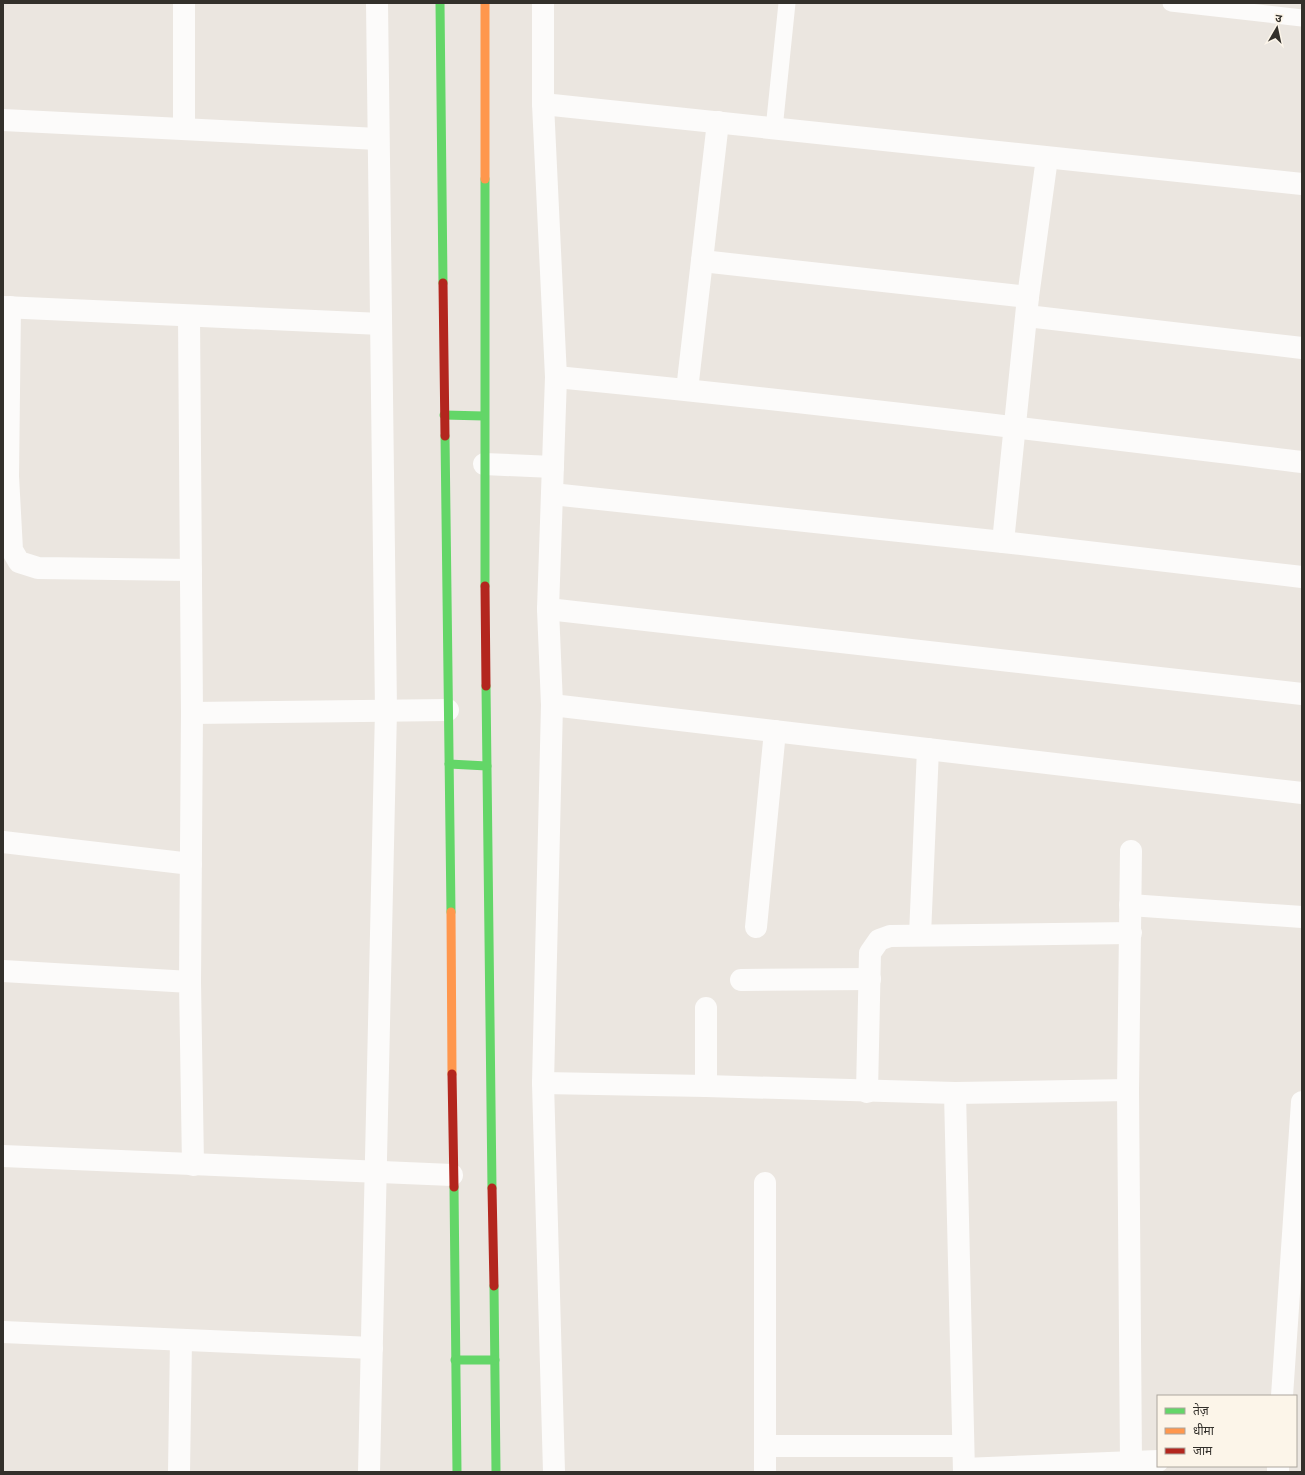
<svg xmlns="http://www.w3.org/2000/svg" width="1305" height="1475" viewBox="0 0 1305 1475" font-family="'IBM Plex Sans','Noto Sans Devanagari',sans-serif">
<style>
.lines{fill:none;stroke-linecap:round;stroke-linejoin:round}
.lane{stroke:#fcfbfa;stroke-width:17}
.street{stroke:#fcfbfa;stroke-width:22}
.fast{stroke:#63d668;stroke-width:9}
.slow{stroke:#ff974d;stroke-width:9}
.jam{stroke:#b3261e;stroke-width:9}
</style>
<rect width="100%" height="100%" fill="#ebe6e0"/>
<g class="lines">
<!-- lane -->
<g class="lane">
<path d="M1171,3L1302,18"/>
<path d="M774,129L787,3"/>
</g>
<!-- street -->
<g class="street">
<path d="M184,3V128"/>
<path d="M543,3V104L556,377L548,609L552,705L543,1083L554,1472"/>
<path d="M543,104L1302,184"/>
<path d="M3,120L378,139"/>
<path d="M702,261L1028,297"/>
<path d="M3,307L381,324"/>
<path d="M10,307L8,476L12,550L19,562L38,568L191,570"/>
<path d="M1027,316L1302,348"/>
<path d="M189,317L192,713L190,982"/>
<path d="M556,377C805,401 1054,432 1302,462"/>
<path d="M687,390L718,122"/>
<path d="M484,464L553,467"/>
<path d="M552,494L1003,542L1302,577"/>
<path d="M1003,542L1028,297L1047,158"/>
<path d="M548,609L1302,694"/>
<path d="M552,705L1302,793"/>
<path d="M192,713L448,710"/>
<path d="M3,842L191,864"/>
<path d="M1130,905L1302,917"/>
<path d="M756,927L775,731"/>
<path d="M920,935L928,749"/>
<path d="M3,971L190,982L193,1165"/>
<path d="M741,980L870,979"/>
<path d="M706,1008V1086"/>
<path d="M543,1083L706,1086L955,1093L964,1472"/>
<path d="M1128,1090L1131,851"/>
<path d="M867,1092L870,953L879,940L890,936L1131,933"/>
<path d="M955,1093L1128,1090L1131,1462"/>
<path d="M3,1156L452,1175"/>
<path d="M765,1183V1446H963"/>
<path d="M3,1332L372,1348"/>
<path d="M1282,1396L1302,1102"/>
<path d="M765,1446V1472"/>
<path d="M964,1469L1158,1461"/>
<path d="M179,1472L181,1340"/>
<path d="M369,1472L386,710L377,3"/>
<path d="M1278,1472V1466"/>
</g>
<!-- fast -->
<g class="fast">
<path d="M440,3L443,283"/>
<path d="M485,179V586"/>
<path d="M444,415L484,416"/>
<path d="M445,436L451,912"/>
<path d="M486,686L492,1188"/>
<path d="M449,764L487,766"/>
<path d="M454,1187L457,1472"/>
<path d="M494,1286L496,1472"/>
<path d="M455,1360H495"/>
</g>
<!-- slow -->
<g class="slow">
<path d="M485,3V179"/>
<path d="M451,912L452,1074"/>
</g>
<!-- jam -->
<g class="jam">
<path d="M443,283L445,436"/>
<path d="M485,586L486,686"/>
<path d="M452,1074L454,1187"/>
<path d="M492,1188L494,1286"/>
</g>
</g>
<!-- border -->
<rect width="1305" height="1475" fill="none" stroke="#33302b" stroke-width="8"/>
<!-- legend -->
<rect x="1157" y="1395" width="140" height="72" fill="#fcf5e9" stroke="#aca69d"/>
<rect x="1165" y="1408" width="20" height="6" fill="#63d668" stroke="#aca69d"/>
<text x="1193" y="1415" font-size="12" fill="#33302b">तेज़</text>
<rect x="1165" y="1428" width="20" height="6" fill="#ff974d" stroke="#aca69d"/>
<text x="1193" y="1435" font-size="12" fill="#33302b">धीमा</text>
<rect x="1165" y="1448" width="20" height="6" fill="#b3261e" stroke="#aca69d"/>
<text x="1193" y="1455" font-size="12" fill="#33302b">जाम</text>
<!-- north arrow -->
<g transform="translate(1277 28) rotate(9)" stroke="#fcf5e9" stroke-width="3" paint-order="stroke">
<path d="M0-3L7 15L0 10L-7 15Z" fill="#33302b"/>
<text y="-6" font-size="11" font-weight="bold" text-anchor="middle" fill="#33302b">उ</text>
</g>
</svg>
